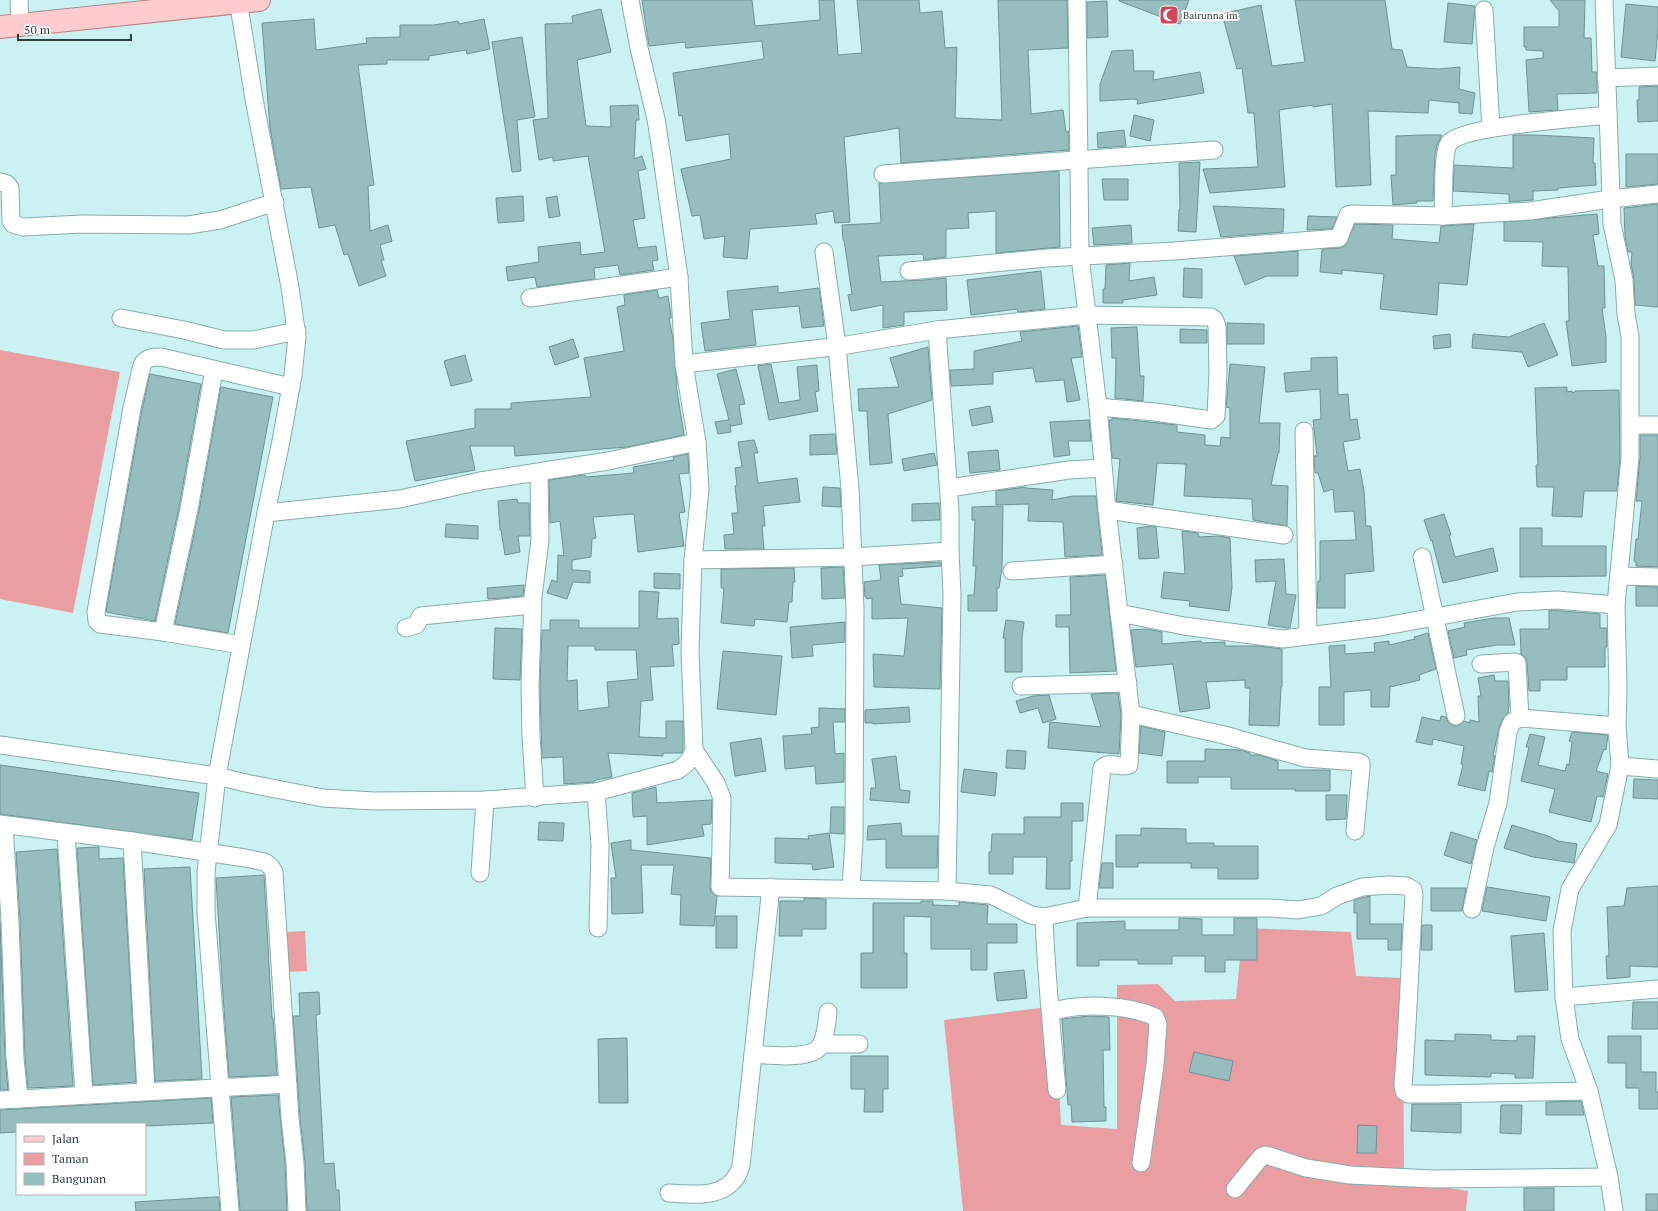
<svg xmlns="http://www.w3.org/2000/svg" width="1658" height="1211" viewBox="0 0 1658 1211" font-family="'PT Serif',serif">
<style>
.green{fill:#eb9ea2}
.building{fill:#97bebf;stroke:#6e9394;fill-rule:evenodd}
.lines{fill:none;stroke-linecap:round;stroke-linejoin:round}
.street-casing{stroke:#87adae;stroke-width:19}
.primary-casing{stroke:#b58587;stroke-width:24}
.street{stroke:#fff;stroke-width:17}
.primary{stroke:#feccce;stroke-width:22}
.labels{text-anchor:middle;stroke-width:4;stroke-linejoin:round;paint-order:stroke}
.poi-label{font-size:10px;fill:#2f3f40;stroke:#fff;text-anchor:start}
</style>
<rect width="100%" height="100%" fill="#caf2f3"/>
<!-- green -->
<g class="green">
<path d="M0,350L120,372L73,613L0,599Z"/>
<path d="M1243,928L1351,932L1356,976L1403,978L1404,1181L1468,1191L1466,1211H963L944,1020L1055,1006L1061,1125L1117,1129V985L1158,984L1175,1001L1236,999Z"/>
<path d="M305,931L307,971L287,972L285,932Z"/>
</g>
<!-- building -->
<g class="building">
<path d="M642,0H752L755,26L820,20L819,0H834L838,55L862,53L857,0H919L920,13L942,11L945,48L957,47L955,118L1002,120L998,0H1067L1068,48L1028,50L1031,114L1063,110L1066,132L1069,131V150L901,163L899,128L844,137L850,222L835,223L833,211L815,214L817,224L750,229L747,259L723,257L725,236L704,239L700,215L692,216L681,169L731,159L729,134L686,141L682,115L679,116L673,73L764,59L762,41L686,48L685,42L649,46Z"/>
<path d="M1119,0H1189L1180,24L1119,1Z"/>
<path d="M1295,0H1385L1392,49L1402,50L1407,67L1439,69L1460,67L1459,89L1475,93L1472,114L1459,113V103L1429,100L1428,113L1368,111L1371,185L1336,187L1332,104L1313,107V105L1279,110L1285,187L1210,193L1203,169L1258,167L1254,113H1248L1242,68L1237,69L1222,14L1261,5L1272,66L1305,62Z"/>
<path d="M1550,0H1585L1584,38H1591L1592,72H1597V93L1557,94L1558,110L1529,112L1526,60L1543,58V51L1526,50V47H1524V27H1559V11Z"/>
<path d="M1107,1L1108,37L1087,38V2Z"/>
<path d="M1448,3L1475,6L1472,44L1444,42Z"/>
<path d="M1626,4L1658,7V30L1655,61L1621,57Z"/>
<path d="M601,9L611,52L577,60L586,126L611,127L610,106L638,105L639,120H636L634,159L642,156L646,169L638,171L645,218L633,220L638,248L656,246L658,260L652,261L654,270L620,275L618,265L594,268L595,279L537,287L535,277L508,281L506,267L539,262L538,247L580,242L581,255L605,252L588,156L553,161V157L539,160L533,120L548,118L545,24L573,23L572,16Z"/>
<path d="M314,19L316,50L367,43L366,38L400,37V25H434L458,21L459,24L484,19L490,49L467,54L466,50L429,56V60H387V64L358,65L374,185L368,186L370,231L388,225L392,241L380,245L384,260H381L386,276L359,286L348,254L344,255L335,225L319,228L311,187L281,189L270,128L262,23Z"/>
<path d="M522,37L535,117L517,120L521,171L512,172L492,42Z"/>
<path d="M1133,50L1134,71H1154L1153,80L1200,72L1204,93L1137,104L1138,100L1134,99L1100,101V84L1112,51Z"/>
<path d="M1658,86V121L1638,122L1637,100H1639V87Z"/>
<path d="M1134,115L1154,120L1150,141L1130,136Z"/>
<path d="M1124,130L1126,146L1098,148L1097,133Z"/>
<path d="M1420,135H1442L1437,145L1435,155L1433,201H1416L1417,203L1393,205L1391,175H1396V136Z"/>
<path d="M1513,135H1535L1594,138L1593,163H1595L1596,185L1558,188V190L1533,191V200L1509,202V194L1453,191L1454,165L1513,168Z"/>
<path d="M1626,154H1658V184L1626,187Z"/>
<path d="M1200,162L1196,232L1178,231L1179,209H1180L1179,163Z"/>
<path d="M1059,171L1060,247L996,253V211L968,213L969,228L946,229V257L924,260L923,254L878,256L881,282L924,280L946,278L947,310L904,312V325L883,328V305L851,311L848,295L852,294L844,240H843L842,225L881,223L879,183Z"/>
<path d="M1102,179H1128V200H1104Z"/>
<path d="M523,196L524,221L498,223L496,198Z"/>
<path d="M557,196L560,216L549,218L546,198Z"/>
<path d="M1658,204V307L1635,305L1634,279L1631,264L1632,252H1628L1625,236L1624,208Z"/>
<path d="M1213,206L1284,209L1283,232L1221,237Z"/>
<path d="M1597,214L1599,234L1593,235L1598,266H1604L1605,308H1602L1606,337V362L1572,366L1566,321H1569L1568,267L1542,266L1543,242L1504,241V222Z"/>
<path d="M1308,216L1337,217L1332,229L1307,230Z"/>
<path d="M1355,224L1393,225L1392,239L1439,243L1441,226L1474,224L1467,285L1439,283L1437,315L1380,309L1384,274L1342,270V274L1320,272L1322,249L1340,248L1345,246Z"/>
<path d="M1131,225L1132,243L1094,245L1092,228Z"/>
<path d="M1298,251V276H1267L1245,285L1234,256Z"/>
<path d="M1130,263L1129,281L1154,277L1157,295L1123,300V303H1103V289H1105L1106,265Z"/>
<path d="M1184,268L1202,269V298L1183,297Z"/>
<path d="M1041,271L1045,309L1018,312L1017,309L971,315L967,280Z"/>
<path d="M778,286V293L819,288L824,326L802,328L799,306L752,310L756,345L705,351L701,323L730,319L727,291Z"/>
<path d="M657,290L659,298L668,296L671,315V318H669L673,339L677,384H676L684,435L627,447L515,456L514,446H470L475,470L415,481L406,441L475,428V409H511V403L591,397L584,358L624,351L617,307L625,305L624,295Z"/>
<path d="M1227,323L1264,324V344H1227Z"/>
<path d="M1544,323L1558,355L1528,367L1522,352L1472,348L1473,334L1509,337Z"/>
<path d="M1078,326L1082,357L1071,358L1080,400L1067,402L1064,380L1036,382L1033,368L993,372V384L951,386L950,370L974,369V351L1022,341L1020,332Z"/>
<path d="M1137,327L1140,376H1144L1143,401L1115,398L1116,358H1112L1111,328Z"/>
<path d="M1180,329L1207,330V343H1180Z"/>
<path d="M1450,334L1451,347L1434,349L1433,336Z"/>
<path d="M573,339L579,357L555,365L549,347Z"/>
<path d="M928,347L932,400L888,414L892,463L870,465L867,411H859L858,389L899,387L890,358Z"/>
<path d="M465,355L472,381L451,386L444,361Z"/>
<path d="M1337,357L1338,395L1348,394L1350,420L1357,419L1360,439L1343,442L1348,471L1360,469L1364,491L1366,526H1371L1374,571L1345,574V608H1317L1318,581H1320V541L1356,540L1354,511L1335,512L1333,489L1324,492L1318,473H1315L1314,456H1317L1313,420L1321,419L1320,389L1286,392L1284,373L1311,371V358Z"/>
<path d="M771,364L779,403L800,400L797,367L817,365L819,391L815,392L818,411L769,420L758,366Z"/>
<path d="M1230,364L1265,367L1259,423H1280L1279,453H1278L1271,485L1288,486L1287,526L1253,520L1252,499L1184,496L1186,464L1157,463L1153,505L1116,501L1120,459L1112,458L1109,420H1112V418L1177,425V432L1205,435V445L1220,446L1221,437L1230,438V408L1226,407Z"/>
<path d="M736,369L745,404L739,405L742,424L731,426L730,424L731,432L718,434L715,422L729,420L717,374Z"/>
<path d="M150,374L201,384L179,507L155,621L106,612L142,410Z"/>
<path d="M221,387L273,397L228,633L175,624L199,511Z"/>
<path d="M1567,387V392L1572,391L1573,393L1575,391L1619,390L1620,457L1617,491H1584L1582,517L1552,516L1554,487H1537L1536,465H1538L1535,388Z"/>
<path d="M990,406L993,422L972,426L969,410Z"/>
<path d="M1089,420L1091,441H1068L1070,455L1054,457L1050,422Z"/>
<path d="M835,434L837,454L810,455V435Z"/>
<path d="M1640,435H1658V567L1636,566V562L1634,561L1636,539H1638L1642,501H1636L1640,458Z"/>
<path d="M754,440L758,453H754L758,483L797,478L800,502L763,506L765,526H762L764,549H725L724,535L734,534L732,513H738L735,486L737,485L735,468L742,467L738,442Z"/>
<path d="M998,450L1000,470L970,473L968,452Z"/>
<path d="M934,453L937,465L904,471L902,459Z"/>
<path d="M688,454L689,473L679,474L685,512L679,513L684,546L638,552L634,514L593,517L596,538L592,539L591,557L572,560V570L590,571V583L573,582L567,599L547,593L552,580L557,582L558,555L564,556L560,521L550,523L549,480L585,475L586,477L634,473L633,467L674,460L673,457Z"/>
<path d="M823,487L840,488L841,507L822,506Z"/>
<path d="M1026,487V488L1053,490L1052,500L1073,496H1096L1102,555L1065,557L1063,522L1028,521L1029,504L996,505V491Z"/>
<path d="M517,499L518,503H529L530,536H518L520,552L505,555L501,530H500L498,501Z"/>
<path d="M939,503L940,520L912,521V504Z"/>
<path d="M1003,506L1002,567L999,588H997V611H968V595H974L976,566H973L975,520H972V507Z"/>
<path d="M1444,514L1451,535H1449L1455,557L1493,548L1498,571L1443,583L1432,540L1431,541L1424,520Z"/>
<path d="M446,524L478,526V539L445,537Z"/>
<path d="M1152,526L1156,527L1159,558L1139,559L1137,528Z"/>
<path d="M1520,528H1542V546H1606V576L1520,577Z"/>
<path d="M1182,531L1198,533L1199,537L1220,536L1230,538L1232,587L1229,611L1189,606L1190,601L1161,598L1164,572L1185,574Z"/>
<path d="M1284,559L1286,594L1296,595L1290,628H1287L1268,625L1276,581L1256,582L1255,560Z"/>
<path d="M940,562L941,566L902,569L903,576L898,577L901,604L942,608L940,689L874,687L873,654L904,656L908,618L872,619V598L867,599L866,597H865L864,582L881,580L879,565Z"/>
<path d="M843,567L845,598L822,599L821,568Z"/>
<path d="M794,568L795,582H793L792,602H789L787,622L755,619L754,626L721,623L724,588H721V569Z"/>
<path d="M654,573L680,574V589L654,588Z"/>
<path d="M1105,575L1116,671L1070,673L1069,627H1056V615H1071L1070,577Z"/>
<path d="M524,585L523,596L488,599L487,588Z"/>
<path d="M1636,586L1658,587V606H1636Z"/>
<path d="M639,591L659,592L657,619L678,618L679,644L672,645L674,666L650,667L653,700L641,701L639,737L666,738V721H683V750L682,753H663V756L608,753L612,777L596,780L594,782L564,784L563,757L542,758L540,686L542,630H550V620H579V628H639ZM568,646H595V650H636L638,679L607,682L609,707L578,711L577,680L567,681Z"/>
<path d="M1549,610L1600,614V628H1607V647H1605V667H1567V680H1540V691H1529L1527,662L1525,657L1521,654L1520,629H1549Z"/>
<path d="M1494,618H1509L1515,645H1497L1466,650L1467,655L1454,658L1448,631L1465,627L1464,623Z"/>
<path d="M1006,620L1024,622L1022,639V672H1005V638H1003Z"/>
<path d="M845,622V642L812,645L813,656L792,658L790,627Z"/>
<path d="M495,628L522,629L520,680L493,679Z"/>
<path d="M1146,629L1162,632V644L1201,641L1202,643L1225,642V646H1258L1282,649V687H1281L1279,726L1249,725L1250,688H1245V680L1206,682L1210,708L1180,712L1173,664L1136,667L1131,630Z"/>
<path d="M1428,633L1436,669L1419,675L1420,680L1390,687L1389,707H1371V690L1344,692V725H1319V687H1331L1329,646L1345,645V654L1375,652L1374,643L1389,641V645L1415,639L1414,637Z"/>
<path d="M723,651L782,656L776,715L717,709Z"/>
<path d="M1494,675L1495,681H1508L1509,705L1508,713L1503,718L1499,728L1493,756H1495L1493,765L1492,772L1489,771L1485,791L1458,785L1463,765L1461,764L1464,746L1433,739L1432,745L1416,742L1422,717L1440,721L1441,716L1446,717L1448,722L1453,726H1458L1464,721L1470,723V720L1479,722L1478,696H1481L1478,678Z"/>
<path d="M1118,693L1121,714L1119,754L1048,748L1050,722L1101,727L1091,694Z"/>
<path d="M1049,695L1056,719L1043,723L1038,708L1020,713L1016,701L1033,696Z"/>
<path d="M909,707L910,722L873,724V723H865V710Z"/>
<path d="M819,708L845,709V722H833L835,754L844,753V782L816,784L815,766L785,769L783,736L812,734L811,728L819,727Z"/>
<path d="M1141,726L1165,732L1162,756L1139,753Z"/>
<path d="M1572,732L1608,735L1606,750L1604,749L1596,771L1608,774L1603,797L1597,796L1591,822L1549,812L1555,789L1521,781L1529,747H1526L1530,734L1545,737L1538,765L1565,771L1567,764L1569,765L1572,742L1569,741Z"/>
<path d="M761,738L766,771L735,776L730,743Z"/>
<path d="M1205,749L1241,750L1250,753V755H1259L1278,761V770H1330V791H1295V789H1231V777H1198V783H1167V761H1205Z"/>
<path d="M1007,750L1026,751L1025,769L1006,768Z"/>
<path d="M896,756L900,790L910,791L909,803L870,800L871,788H876L872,759Z"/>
<path d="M0,765L199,793L192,840L0,814Z"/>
<path d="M964,769L997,773L995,796L961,792Z"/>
<path d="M1634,779L1658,780V799L1633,798Z"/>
<path d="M656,787L657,803L712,800L711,824L702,825L704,836L647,845V816L633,817L632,793Z"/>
<path d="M1326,795H1347L1346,819L1326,820Z"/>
<path d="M1061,803H1083V821H1072V861H1070V889H1046L1047,857H1013V874H989V852H991L992,834H1024V817H1061Z"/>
<path d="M831,807H844V834L830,833Z"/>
<path d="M539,822L564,823L563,841L538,840Z"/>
<path d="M901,823L902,836H938L937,868H886V839L867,840L868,826Z"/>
<path d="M1512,825L1548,836L1558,841L1577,844L1574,863L1533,857L1504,848Z"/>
<path d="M1141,828L1186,829V843H1214V846H1258V879H1218V868H1191V863H1138V867H1116V835H1141Z"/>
<path d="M1451,832L1477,840L1471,864L1444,855Z"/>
<path d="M829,833L834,867L813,870L812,864L775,863V838L809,839L808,836Z"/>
<path d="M631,840V850L711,858L710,887L711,892L717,896L714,926L680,925L681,895L671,894L674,865H641L643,913L612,914L611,878H616L611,843Z"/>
<path d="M99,847V859L123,858L136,1082L93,1085L77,848Z"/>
<path d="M57,849L73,1086L28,1088L25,1057L20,920L16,852Z"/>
<path d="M1102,863H1113V888H1099Z"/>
<path d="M190,867L202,1079L155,1081L144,869Z"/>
<path d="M264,875L272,1018H273L277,1075L229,1077L222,981L216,878Z"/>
<path d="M1658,886V967L1630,966V977L1607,979L1606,956H1609L1607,907L1624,906L1627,888Z"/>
<path d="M1487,887L1550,897L1546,921L1482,911Z"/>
<path d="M1431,888H1466L1462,911H1431Z"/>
<path d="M1370,896V924H1402L1401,950H1388V939H1357V913H1354V900Z"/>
<path d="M804,898L826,899V929H802V936H779L780,901H804Z"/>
<path d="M921,901H933V905L959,906V902L988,905L987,924H1017V943H987V970H971V949H931V917L904,916V953H907V988H861V953H873V903H921Z"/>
<rect x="716" y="916" width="21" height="32"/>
<path d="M1179,918L1202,919V935H1234V918H1257V960H1225V972H1205V956H1172V964H1138V960H1099V966H1077V923L1125,921V930H1179Z"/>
<path d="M0,921L5,1058L8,1090H0Z"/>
<path d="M1422,925H1432V950H1421Z"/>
<path d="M1544,933L1548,990L1515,992L1511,936Z"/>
<path d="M1024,970L1027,998L997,1001L994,973Z"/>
<path d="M319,992L320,1014L316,1015L324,1164L334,1163L336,1190H339L340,1211H307L305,1163L300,1117L293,1016H300L299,993Z"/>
<path d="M1633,1002H1658V1029H1632Z"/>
<path d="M1089,1016L1109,1017L1110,1050H1103L1104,1107H1106V1121L1072,1122L1071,1105H1068L1067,1092L1062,1019Z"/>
<path d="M1455,1034L1491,1035V1040L1517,1041V1036H1535L1533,1078H1515V1074L1491,1073V1077L1425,1075V1040L1455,1041Z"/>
<path d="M1608,1036H1641V1072H1656V1092H1658V1109H1639V1088H1626V1063H1608Z"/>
<path d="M627,1038L628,1103H599L598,1039Z"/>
<path d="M1194,1052L1233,1061L1229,1081L1189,1072Z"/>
<path d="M851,1056H888V1089H883V1112H864L865,1089H851Z"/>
<path d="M278,1095L285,1164L287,1211H240L231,1097Z"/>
<path d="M211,1098L213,1123L145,1126V1124H17V1132L0,1133V1110Z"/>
<path d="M1581,1101L1584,1115H1546V1102Z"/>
<path d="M1412,1104H1461V1133L1411,1131Z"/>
<path d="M1501,1105H1522L1521,1134L1500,1133Z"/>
<path d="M1358,1125L1377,1126L1376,1153H1357Z"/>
<rect x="1524" y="1188" width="30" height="23"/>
<rect x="1646" y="1194" width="12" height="17"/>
<path d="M214,1197H219L220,1211H136L135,1202Z"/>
</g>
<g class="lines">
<defs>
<g id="street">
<path d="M19,0L20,26"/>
<path d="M630,0L639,48L656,119L661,151L679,277L684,364L697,442L700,490L693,560L690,651L694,750L716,783L722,798L720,887L947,891L991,895L1031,915L1044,917L1087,908H1269L1298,910L1321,906L1337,896L1362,887L1389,885L1406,886L1413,890L1414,895C1410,959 1408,1022 1403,1085L1404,1091L1408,1094H1436L1589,1091"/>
<path d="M1077,0L1080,256L1098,407L1107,510L1131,714L1129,765C1120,769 1110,760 1102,768L1087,908"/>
<path d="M1604,0L1612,224L1624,280L1626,314L1630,337V457L1616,605L1618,688L1617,726L1620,766L1608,825L1570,889L1562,931L1564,997L1570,1039L1589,1091L1609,1177L1614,1211"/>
<path d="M1484,10L1491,128"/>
<path d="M1606,78L1658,76"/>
<path d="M883,174L1214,150"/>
<path d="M0,182L7,184L10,188L11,221L13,224L23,227L82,224L188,225L220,220L275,202"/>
<path d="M1443,216C1444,201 1442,153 1449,143C1462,126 1581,118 1608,115"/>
<path d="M824,252L837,346L850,489L855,608L854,840L851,888"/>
<path d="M909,271L1047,258L1174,251L1339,238L1348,215L1352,214L1443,216L1530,211L1610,199L1658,194"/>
<path d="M530,298L679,277"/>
<path d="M121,318L184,330L224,340H253L297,331"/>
<path d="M937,330L950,510V551L952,595L947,891"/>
<path d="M684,364L841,346L937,330L1087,315L1211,317L1214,319L1217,326L1218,372L1216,416L1211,420L1155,412L1098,407"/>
<path d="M1630,425H1658"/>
<path d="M1304,431L1308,635"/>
<path d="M949,488L1069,470L1103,468"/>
<path d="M1107,510L1284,535"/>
<path d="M266,513L400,499L480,481L608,461L697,442"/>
<path d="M1422,557L1456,716"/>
<path d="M693,560L853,557L950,551"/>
<path d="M1012,571L1114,564"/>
<path d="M1619,576L1658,577"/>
<path d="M1119,613L1184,626L1283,639L1380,627L1517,602L1557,600L1616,605"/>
<path d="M406,628L416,625L421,616L532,605"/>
<path d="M163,632L189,509L214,370"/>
<path d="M241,645L163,632L100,624L97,621L96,612L132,408L142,365C146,357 153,357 161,357L291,387"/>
<path d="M1481,664L1515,662L1517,663L1520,718"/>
<path d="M1021,686L1128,683"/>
<path d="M1131,714L1224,735L1305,758L1359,762L1361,763V768L1355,831"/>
<path d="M0,745L217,776L250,784L323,798L374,801L485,800L596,792L678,770C687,764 691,760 694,750"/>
<path d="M1620,766L1658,769"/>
<path d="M596,792L600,845L598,928"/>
<path d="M535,798L531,736L530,686L533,597L540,540L539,473"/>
<path d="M0,824L132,841L245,858L265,862L271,867L274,872L290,1118L295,1163L297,1211"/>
<path d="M4,825L10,921L15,1058L19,1099L288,1084"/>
<path d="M66,834L84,1094"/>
<path d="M132,841L146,1091"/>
<path d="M480,873L485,800"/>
<path d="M1472,909L1485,847L1498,803L1508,732L1512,722L1520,718L1617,726"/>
<path d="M1044,917C1046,975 1052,1032 1057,1090"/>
<path d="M1564,997L1658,989"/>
<path d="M1051,1012C1079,1003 1127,1004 1155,1017L1158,1024L1155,1065L1141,1163"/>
<path d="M822,1044H859"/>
<path d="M753,1054C769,1055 812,1061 821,1045C826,1036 827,1022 828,1012"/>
<path d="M0,1100L19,1099"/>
<path d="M1235,1189L1261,1157L1266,1155L1306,1168L1350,1175L1433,1179L1609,1177"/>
<path d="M669,1193C697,1195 731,1199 741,1166L771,887"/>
<path d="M230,1211L206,912V872L217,776L266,513L281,441L293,375L297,337L290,287L254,99L238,0"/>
</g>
<path id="primary" d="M0,27L259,0"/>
</defs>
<!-- street casing -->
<use href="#street" class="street-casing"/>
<!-- primary casing -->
<use href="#primary" class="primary-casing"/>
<!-- street -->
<use href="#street" class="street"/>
<!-- primary -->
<use href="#primary" class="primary"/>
</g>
<!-- icons -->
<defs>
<symbol id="mosque-square" viewBox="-11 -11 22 22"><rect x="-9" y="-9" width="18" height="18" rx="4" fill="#d44458" stroke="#fff"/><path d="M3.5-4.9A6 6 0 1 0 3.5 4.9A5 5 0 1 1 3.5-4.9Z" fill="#fff"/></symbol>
</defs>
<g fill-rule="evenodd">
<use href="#mosque-square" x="1158" y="4" width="22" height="22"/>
</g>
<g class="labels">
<!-- poi labels -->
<g class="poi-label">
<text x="1183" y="19">Bairunna'im</text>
</g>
</g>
<!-- legend -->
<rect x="16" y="1123" width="130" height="72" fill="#ffffff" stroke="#acb2b3"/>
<rect x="24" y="1136" width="20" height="6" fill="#feccce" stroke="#acb2b3"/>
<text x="52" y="1143" font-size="12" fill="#2f3f40">Jalan</text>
<rect x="24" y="1153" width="20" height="12" fill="#eb9ea2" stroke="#acb2b3"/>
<text x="52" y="1163" font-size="12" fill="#2f3f40">Taman</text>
<rect x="24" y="1173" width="20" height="12" fill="#97bebf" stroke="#acb2b3"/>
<text x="52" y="1183" font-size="12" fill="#2f3f40">Bangunan</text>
<!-- scale -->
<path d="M18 34v6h113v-6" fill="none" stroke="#2f3f40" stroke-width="2"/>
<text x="24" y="34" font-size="12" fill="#2f3f40" stroke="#ffffff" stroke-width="3" paint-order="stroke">50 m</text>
</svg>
